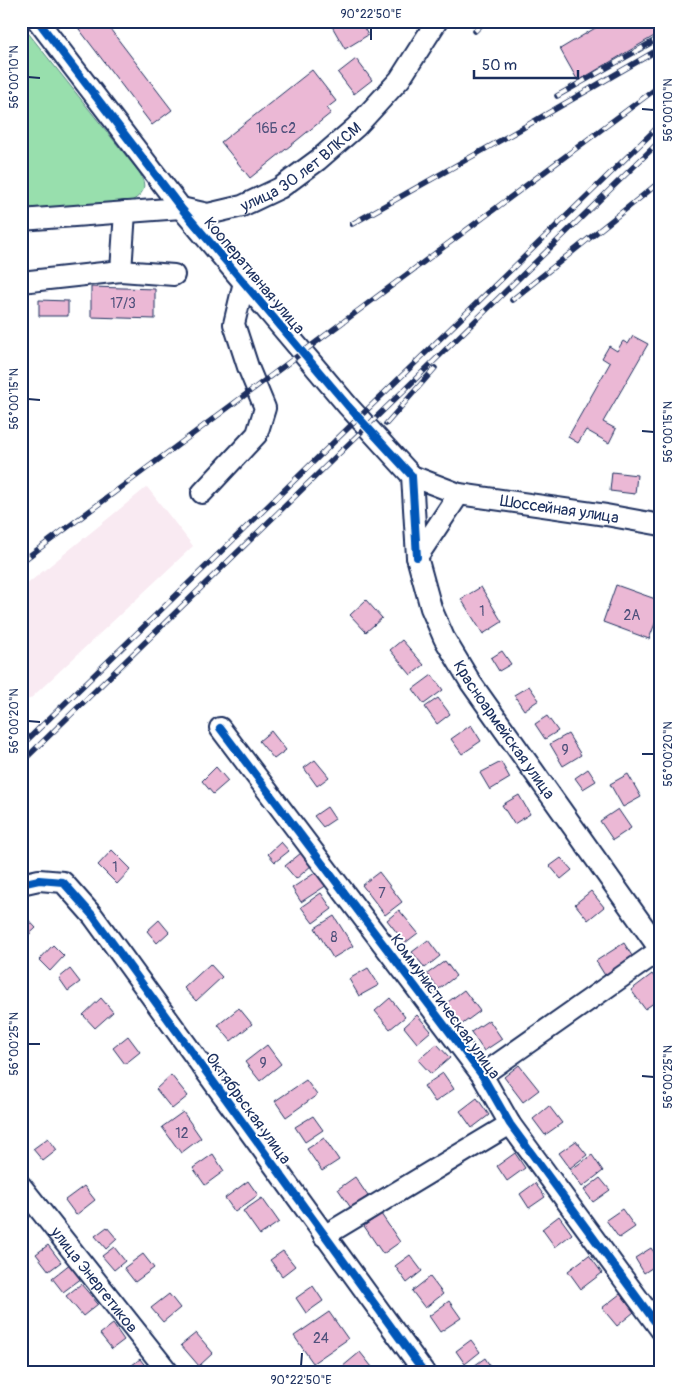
<svg xmlns="http://www.w3.org/2000/svg" width="682" height="1393" viewBox="0 0 682 1393" font-family="Pangolin,sans-serif">
<style>
.built{fill:#f9eaf2}
.green{fill:#98dfad;stroke:#5a8786}
.building{fill:#ebb8d5;stroke:#1b2f5e}
.lines{fill:none;stroke-linecap:round;stroke-linejoin:round}
.minor-casing{stroke:#1b2f5e;stroke-width:24}
.minor{stroke:#fff;stroke-width:20}
.rail-casing{stroke:#1b2f5e;stroke-width:5.5}
.rail{stroke:#fff;stroke-width:4;stroke-dasharray:11;stroke-linecap:butt}
.cycleway-casing{stroke:#fff;stroke-width:11}
.cycleway{stroke:#0057b8;stroke-width:8}
.ticks{fill:none;stroke:#1b2f5e;stroke-width:2}
.labels{text-anchor:middle;stroke-width:4;stroke-linejoin:round;paint-order:stroke}
.number-label{font-size:14px;fill:#4f517c}
.street-label{font-size:16px;fill:#1b2f5e;stroke:#fff}
.neatline{fill:none;stroke:#1b2f5e;stroke-width:2}
.ticks-label{font-size:12px;text-anchor:middle;fill:#1b2f5e}
</style>
<rect width="100%" height="100%" fill="#fff"/>
<filter id="ink" filterUnits="userSpaceOnUse"><feTurbulence type="fractalNoise" baseFrequency=".02" numOctaves="2"/><feDisplacementMap in="SourceGraphic" scale="10" xChannelSelector="R" yChannelSelector="G"/><feConvolveMatrix kernelMatrix="1 2 1 2 8 2 1 2 1" color-interpolation-filters="sRGB"/></filter>
<g filter="url(#ink)">
<!-- built -->
<path class="built" d="M147,487L193,546L30,699L21,701V589Z"/>
<!-- green -->
<path class="green" d="M21,24L139,172C148,187 144,194 130,202L21,213Z"/>
<!-- building -->
<g class="building">
<path d="M73,21H104L172,110L152,125Z"/>
<path d="M329,21H360L368,35L345,49Z"/>
<path d="M607,21H661V32L578,81L560,49Z"/>
<path d="M356,59L372,80L354,94L338,73Z"/>
<path d="M312,70L336,101L327,108L331,113L250,178L221,142Z"/>
<path d="M91,287L155,289V319L91,317Z"/>
<path d="M39,300L68,301V316H39Z"/>
<path d="M633,336L648,344L603,422L616,429L609,443L586,430L578,443L568,437L610,363L602,358L609,346L617,351L623,341L628,344Z"/>
<path d="M612,472L637,475L635,494L610,491Z"/>
<path d="M616,585L661,601V608L649,639L603,622Z"/>
<path d="M481,587L502,622L483,634L461,599Z"/>
<path d="M366,600L382,618L366,632L350,615Z"/>
<path d="M402,640L424,665L411,675L390,650Z"/>
<path d="M502,651L511,664L499,671L491,658Z"/>
<path d="M432,675L443,690L424,704L413,689Z"/>
<path d="M529,686L539,700L524,710L514,695Z"/>
<path d="M438,698L450,714L437,724L425,707Z"/>
<path d="M547,716L558,731L545,739L535,724Z"/>
<path d="M471,725L481,741L462,754L451,739Z"/>
<path d="M271,731L286,750L274,759L259,741Z"/>
<path d="M568,734L581,755L563,766L550,744Z"/>
<path d="M315,760L329,777L317,786L304,768Z"/>
<path d="M501,762L510,778L490,790L480,773Z"/>
<path d="M216,767L228,781L213,794L202,781Z"/>
<path d="M588,769L596,781L583,789L575,778Z"/>
<path d="M628,774L641,797L623,807L610,784Z"/>
<path d="M519,795L530,814L514,824L502,805Z"/>
<path d="M327,807L335,819L323,827L314,816Z"/>
<path d="M618,809L631,828L613,840L600,821Z"/>
<path d="M281,842L289,851L275,862L268,854Z"/>
<path d="M112,850L131,869L117,884L98,865Z"/>
<path d="M301,853L312,865L296,879L285,866Z"/>
<path d="M561,858L572,870L561,879L550,866Z"/>
<path d="M318,871L327,885L301,902L292,888Z"/>
<path d="M379,872L402,902L385,915L362,885Z"/>
<path d="M591,891L604,907L588,920L575,904Z"/>
<path d="M321,893L332,909L313,923L301,907Z"/>
<path d="M399,910L418,933L405,943L387,920Z"/>
<path d="M22,913L36,928L21,942V914Z"/>
<path d="M334,916L353,946L333,958L315,928Z"/>
<path d="M159,920L169,932L157,943L147,931Z"/>
<path d="M428,940L440,956L425,968L412,952Z"/>
<path d="M624,943L634,959L606,977L596,961Z"/>
<path d="M53,945L64,956L50,971L39,960Z"/>
<path d="M445,961L456,976L439,989L427,974Z"/>
<path d="M210,964L222,977L196,1001L184,988Z"/>
<path d="M368,968L379,985L359,996L349,979Z"/>
<path d="M70,969L80,982L68,991L59,978Z"/>
<path d="M652,974L661,986V998L645,1009L631,990Z"/>
<path d="M464,990L480,1011L461,1025L445,1004Z"/>
<path d="M101,998L113,1012L95,1028L83,1015Z"/>
<path d="M390,998L405,1017L390,1029L375,1011Z"/>
<path d="M239,1008L252,1024L231,1041L218,1025Z"/>
<path d="M417,1015L431,1031L417,1043L404,1027Z"/>
<path d="M489,1020L502,1039L484,1051L471,1032Z"/>
<path d="M128,1036L140,1052L125,1064L113,1048Z"/>
<path d="M437,1044L450,1058L431,1074L418,1060Z"/>
<path d="M267,1045L281,1064L260,1081L245,1062Z"/>
<path d="M519,1065L539,1090L523,1102L504,1077Z"/>
<path d="M443,1073L454,1089L435,1102L424,1086Z"/>
<path d="M171,1075L188,1096L172,1109L156,1089Z"/>
<path d="M306,1080L317,1095L286,1117L275,1101Z"/>
<path d="M477,1098L489,1115L472,1128L460,1111Z"/>
<path d="M549,1106L562,1123L545,1135L533,1119Z"/>
<path d="M183,1112L201,1138L181,1153L162,1127Z"/>
<path d="M313,1116L323,1130L305,1142L295,1127Z"/>
<path d="M48,1138L57,1150L43,1161L33,1149Z"/>
<path d="M324,1138L339,1160L322,1171L307,1149Z"/>
<path d="M576,1141L587,1155L570,1168L559,1153Z"/>
<path d="M515,1153L525,1168L507,1181L497,1166Z"/>
<path d="M213,1154L224,1171L205,1185L193,1168Z"/>
<path d="M592,1155L603,1171L582,1187L570,1170Z"/>
<path d="M355,1177L368,1196L351,1208L338,1189Z"/>
<path d="M600,1178L610,1190L593,1202L584,1190Z"/>
<path d="M248,1181L258,1195L235,1212L225,1198Z"/>
<path d="M535,1183L545,1197L529,1208L520,1194Z"/>
<path d="M84,1186L95,1200L76,1215L65,1200Z"/>
<path d="M262,1198L279,1222L260,1235L243,1211Z"/>
<path d="M622,1209L635,1227L619,1238L606,1220Z"/>
<path d="M381,1214L400,1242L383,1254L364,1226Z"/>
<path d="M559,1216L572,1234L555,1247L542,1229Z"/>
<path d="M107,1227L117,1239L106,1249L95,1236Z"/>
<path d="M48,1245L61,1262L49,1271L36,1254Z"/>
<path d="M114,1247L125,1261L114,1270L102,1256Z"/>
<path d="M651,1248L661,1262L644,1273L635,1258Z"/>
<path d="M283,1251L295,1266L282,1276L270,1260Z"/>
<path d="M143,1254L154,1268L135,1282L124,1268Z"/>
<path d="M410,1255L422,1271L407,1283L395,1266Z"/>
<path d="M589,1255L602,1273L581,1289L568,1271Z"/>
<path d="M71,1263L82,1278L63,1292L52,1278Z"/>
<path d="M430,1277L443,1294L425,1308L412,1291Z"/>
<path d="M81,1284L98,1304L83,1316L66,1296Z"/>
<path d="M313,1286L323,1301L306,1313L296,1298Z"/>
<path d="M169,1294L180,1308L163,1322L151,1308Z"/>
<path d="M620,1294L634,1312L617,1326L602,1308Z"/>
<path d="M449,1301L461,1318L440,1332L429,1316Z"/>
<path d="M329,1312L348,1339L313,1363L294,1336Z"/>
<path d="M113,1324L124,1340L112,1349L100,1334Z"/>
<path d="M196,1333L213,1353L199,1366L181,1345Z"/>
<path d="M471,1340L480,1352L465,1364L456,1351Z"/>
<path d="M360,1352L372,1367L366,1372H336Z"/>
<path d="M485,1358L494,1372H473L471,1368Z"/>
<path d="M140,1359L150,1372H123Z"/>
</g>
<g class="lines">
<defs>
<g id="minor">
<path d="M38,21L181,208L348,406L412,476L417,557"/>
<path id="s1" d="M21,220L181,208L208,214L242,206L280,188L318,160L356,127L400,79L437,21"/>
<path d="M121,271L174,275"/>
<path d="M21,282L121,271L125,212"/>
<path id="s2" d="M412,476L459,494L606,515L661,525"/>
<path d="M202,493L257,434L265,408L248,367L234,324L244,282"/>
<path id="s3" d="M459,494L417,557L431,608L444,638L471,683L661,951"/>
<path d="M220,728L482,1075L510,1124L661,1330"/>
<path d="M21,884L39,880L63,882L93,916L424,1372"/>
<path d="M482,1075L660,950"/>
<path id="s4" d="M21,1186L168,1372"/>
<path d="M324,1236L510,1124"/>
</g>
</defs>
<!-- minor casing -->
<use href="#minor" class="minor-casing"/>
<!-- minor -->
<use href="#minor" class="minor"/>
<defs>
<g id="rail">
<path d="M475,31L485,21"/>
<path d="M557,96L661,37"/>
<path d="M352,224L519,130L661,48"/>
<path d="M512,300L661,181"/>
<path d="M386,424L435,368"/>
<path d="M21,562L661,85"/>
<path d="M21,746L661,124"/>
<path d="M21,763L661,140"/>
</g>
</defs>
<!-- rail casing -->
<use href="#rail" class="rail-casing"/>
<!-- rail -->
<use href="#rail" class="rail"/>
<defs>
<g id="cycleway">
<path d="M38,21L181,208L348,406L412,476L417,557"/>
<path d="M220,728L482,1075L510,1124L661,1330"/>
<path d="M21,884L39,880L63,882L93,916L424,1372"/>
</g>
</defs>
<!-- cycleway casing -->
<use href="#cycleway" class="cycleway-casing"/>
<!-- cycleway -->
<use href="#cycleway" class="cycleway"/>
</g>
</g>
<!-- ticks -->
<path class="ticks" d="M371,40V28M28,77L40,78M642,109L654,110M28,399L40,400M642,431L654,432M28,721L40,722M642,754H654M28,1044H40M642,1076L654,1077M301,1366L302,1353"/>
<g class="labels">
<!-- number labels -->
<g class="number-label">
<text x="276" y="133">16Б с2</text>
<text x="123" y="308">17/3</text>
<text x="482" y="616">1</text>
<text x="632" y="620">2А</text>
<text x="565" y="755">9</text>
<text x="115" y="872">1</text>
<text x="382" y="898">7</text>
<text x="334" y="942">8</text>
<text x="263" y="1068">9</text>
<text x="182" y="1138">12</text>
<text x="321" y="1343">24</text>
</g>
<!-- street labels -->
<g class="street-label">
<text dy="6" stroke="none"><textPath href="#s1" startOffset="294">улица 30 лет ВЛКСМ</textPath></text>
<text transform="translate(255 275) rotate(50)" y="6">Кооперативная улица</text>
<text dy="6" stroke="none"><textPath href="#s2" startOffset="152">Шоссейная улица</textPath></text>
<text dy="6" stroke="none"><textPath href="#s3" startOffset="271">Красноармейская улица</textPath></text>
<text transform="translate(446 1006) rotate(54)" y="6">Коммунистическая улица</text>
<text transform="translate(249 1108) rotate(54)" y="6">Октябрьская улица</text>
<text dy="6" stroke="none"><textPath href="#s4" startOffset="119">улица Энергетиков</textPath></text>
</g>
</g>
<!-- margin -->
<rect width="682" height="1393" fill="none" stroke="#fff" stroke-width="55"/>
<!-- scale -->
<path d="M474 70v8h104v-8" fill="none" stroke="#1b2f5e" stroke-width="2.5"/>
<text x="482" y="70" font-size="15" fill="#1b2f5e" stroke="#ffffff" stroke-width="4" paint-order="stroke">50 m</text>
<rect x="28" y="28" width="626" height="1338" class="neatline"/>
<g class="ticks-label">
<text x="371" y="18">90°22'50"E</text>
<text transform="translate(14 77) rotate(-90)" y="4">56°00'10"N</text>
<text transform="translate(668 110) rotate(-90)" y="4">56°00'10"N</text>
<text transform="translate(14 399) rotate(-90)" y="4">56°00'15"N</text>
<text transform="translate(668 432) rotate(-90)" y="4">56°00'15"N</text>
<text transform="translate(14 721) rotate(-90)" y="4">56°00'20"N</text>
<text transform="translate(668 754) rotate(-90)" y="4">56°00'20"N</text>
<text transform="translate(14 1044) rotate(-90)" y="4">56°00'25"N</text>
<text transform="translate(668 1077) rotate(-90)" y="4">56°00'25"N</text>
<text x="301" y="1384">90°22'50"E</text>
</g>
</svg>
